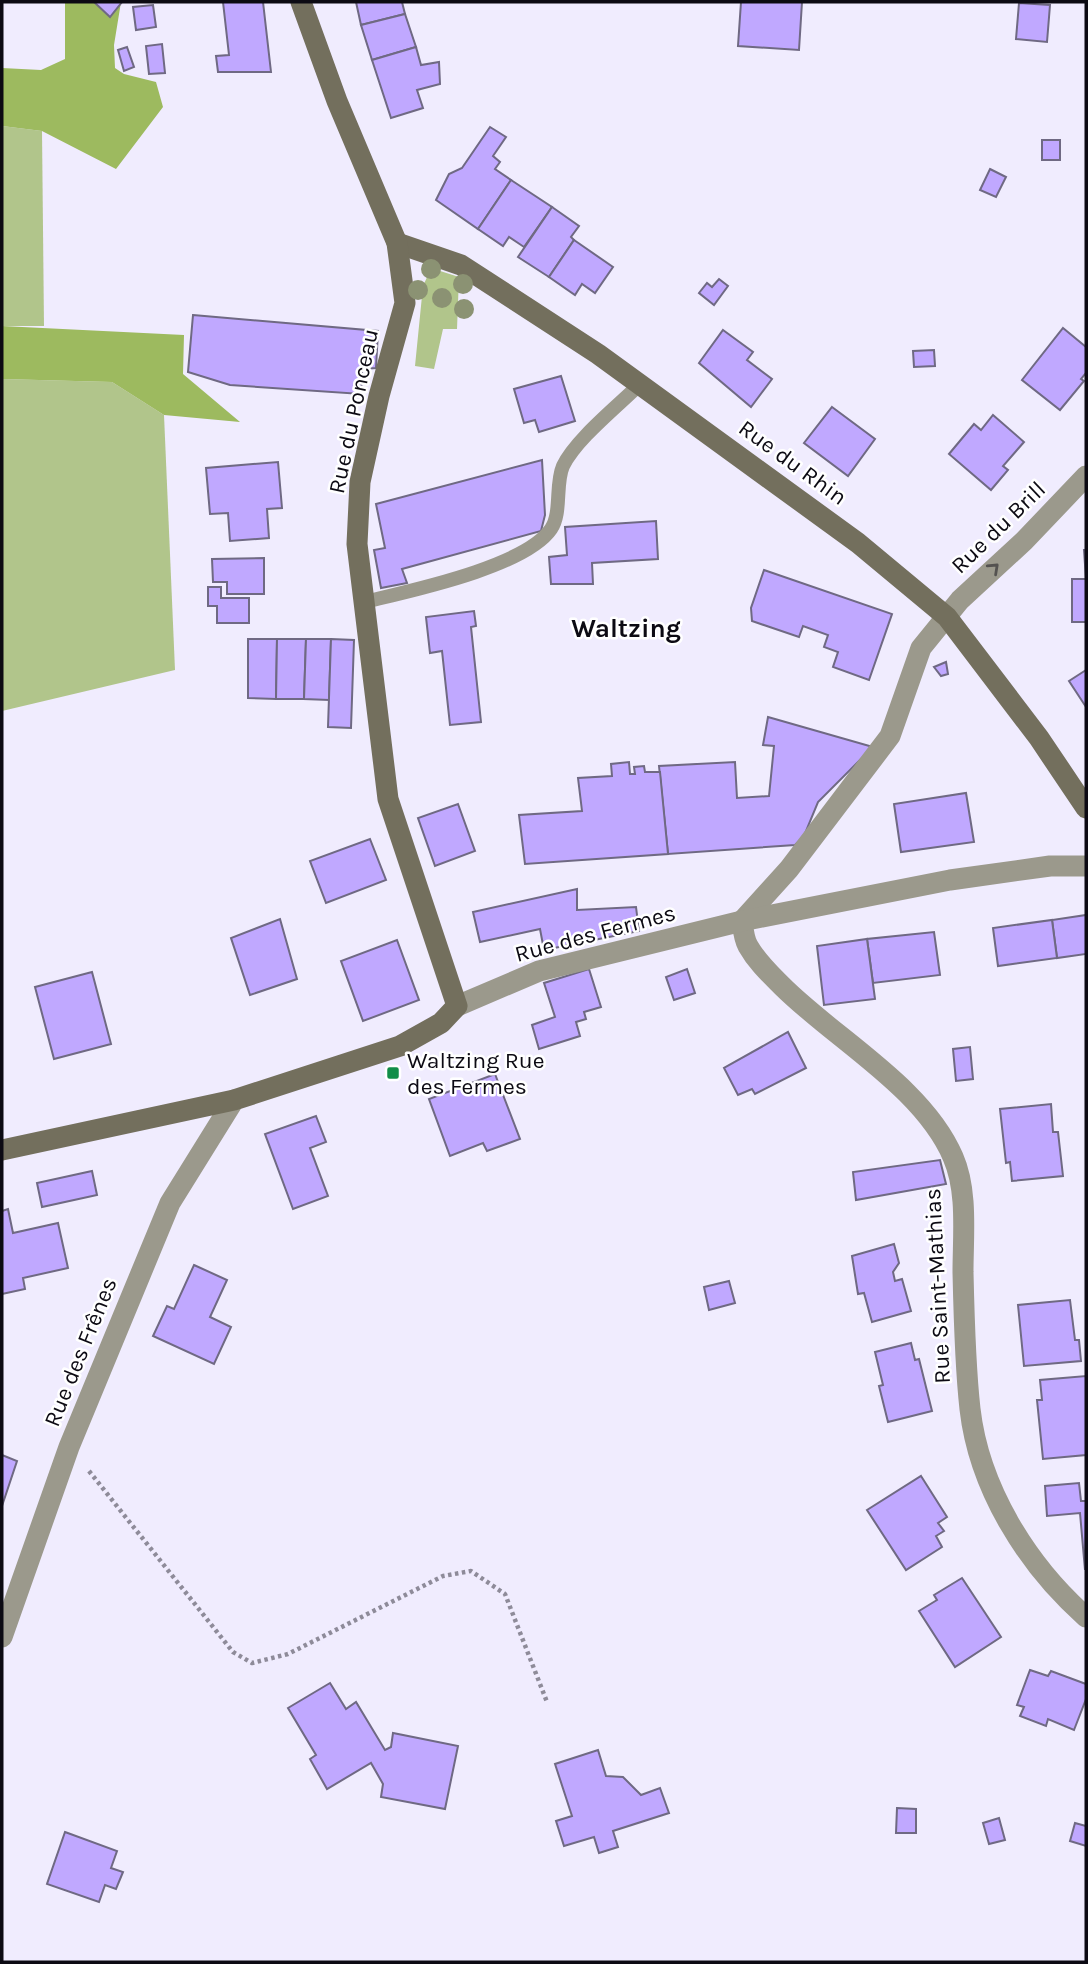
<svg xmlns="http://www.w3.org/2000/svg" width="1088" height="1964" viewBox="0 0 1088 1964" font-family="Karla,sans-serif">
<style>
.green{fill:#b1c58b}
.forest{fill:#9dba5f}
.building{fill:#c0a8ff;stroke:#6f6983;stroke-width:2}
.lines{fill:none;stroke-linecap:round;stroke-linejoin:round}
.path{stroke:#8e8b99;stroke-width:4.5;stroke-dasharray:3.5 3.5;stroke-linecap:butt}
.lane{stroke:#9b998c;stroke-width:14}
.street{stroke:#9b998c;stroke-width:21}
.secondary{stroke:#736f5d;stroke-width:21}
.tree{fill:#8b9273}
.oneway{stroke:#545250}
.poi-dot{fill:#118d48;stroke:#fff;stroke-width:2.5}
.labels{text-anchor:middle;stroke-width:5;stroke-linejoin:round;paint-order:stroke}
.street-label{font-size:23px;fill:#0c0a13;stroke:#fff}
.poi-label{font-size:23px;fill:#0c0a13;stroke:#fff;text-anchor:start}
.quarter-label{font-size:26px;font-weight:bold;fill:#0c0a13;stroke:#fff}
</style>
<rect width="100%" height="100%" fill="#f0ecfe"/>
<!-- green -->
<g class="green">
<path d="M2,126L42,131L44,326H2Z"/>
<path d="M437,270L459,277L457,329H443L434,369L415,366L423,286L428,275Z"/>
<path d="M2,379L112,382L164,415L175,670L2,711Z"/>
</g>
<!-- forest -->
<g class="forest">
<path d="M65,2H121L114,45L115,68L124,74L156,82L163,107L116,169L42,131L2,126V68L41,70L65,59Z"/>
<path d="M2,326L184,335L183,374L240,422L164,415L112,382L2,379Z"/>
</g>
<!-- building -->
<g class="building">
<path d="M94,2H122L110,17Z"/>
<path d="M223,2H263L271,72H218L216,56L229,55Z"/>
<path d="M356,2H402L405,14L361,25Z"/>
<path d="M741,2H802L799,50L738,46Z"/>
<path d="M1019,3L1050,5L1047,42L1016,39Z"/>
<path d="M153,5L156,27L136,30L133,7Z"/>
<path d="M405,14L416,47L372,60L361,25Z"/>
<path d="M162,44L165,73L149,74L146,46Z"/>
<path d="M127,47L134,67L124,71L118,50Z"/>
<path d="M416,47L421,65L439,62L440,84L417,90L423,108L391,118L372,60Z"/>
<path d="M490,127L506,137L493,156L500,162L495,169L511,180L478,229L436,200L449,174L462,168Z"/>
<rect x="1042" y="140" width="18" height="20"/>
<path d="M990,169L1006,177L996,197L980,190Z"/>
<path d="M511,180L552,207L524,247L509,237L503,246L478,229Z"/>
<path d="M552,207L579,226L571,237L574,240L549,277L518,257Z"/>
<path d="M574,240L613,267L595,293L582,284L575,295L549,277Z"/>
<path d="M719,279L728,286L714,305L699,293L707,283L712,287Z"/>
<path d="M193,315L378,331L376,368L362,369L361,394L230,385L188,372Z"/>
<path d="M1063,328L1086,347V373L1081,379L1084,381L1060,410L1022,380Z"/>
<path d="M723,330L753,352L747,360L772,379L751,407L699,363Z"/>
<path d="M934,350L935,366L914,367L913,351Z"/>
<path d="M561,376L575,421L539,432L535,420L524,423L514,389Z"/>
<path d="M832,407L875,439L848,476L804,443Z"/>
<path d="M993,415L1024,442L1003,466L1008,470L991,490L949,454L974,424L981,430Z"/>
<path d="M542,460L545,515L541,531L402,569L407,583L381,588L374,550L385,548L376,504Z"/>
<path d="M278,462L282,508L267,509L269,538L230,541L228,513L210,514L206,468Z"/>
<path d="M656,521L658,559L592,563L593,584H551L549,557L567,555L565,527Z"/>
<path d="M1084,550H1086V622H1072V579H1086Z"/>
<path d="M264,558V594H227V582H213L212,559Z"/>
<path d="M764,570L892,614L869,680L833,667L838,652L824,647L828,635L803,626L799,637L752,621L751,608Z"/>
<path d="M208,587H221V598H249V623H217V606H208Z"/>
<path d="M474,611L476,626L471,627L481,722L450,725L442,651L430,653L426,617Z"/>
<path d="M248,639H277L276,699L248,698Z"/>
<path d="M277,639H306L304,699H276Z"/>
<path d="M306,639H331L329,700L304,699Z"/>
<path d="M331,639L354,640L351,728L328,727Z"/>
<path d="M946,662L948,674L941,676L934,667Z"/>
<path d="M1086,670V707L1069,681Z"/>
<path d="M768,717L873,747L818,802L804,836L795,845L668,854L659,766L735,762L737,798L769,796L774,746L763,745Z"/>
<path d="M629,762L630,774H635L634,767L644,766L645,772H660L668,854L525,864L519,815L582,811L578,778L612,776L611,764Z"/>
<path d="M966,793L974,842L901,852L894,804Z"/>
<path d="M458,804L475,851L435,866L418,818Z"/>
<path d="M370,839L386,880L326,903L310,861Z"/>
<path d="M577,889V910L636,907L639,931L544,950L540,929L480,942L473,912Z"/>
<path d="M1086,915V954L1057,958L1052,920Z"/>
<path d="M280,919L297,979L250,995L231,938Z"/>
<path d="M1052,920L1057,958L998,966L993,928Z"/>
<path d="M934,932L940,975L873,983L867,939Z"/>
<path d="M867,939L875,999L824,1005L817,946Z"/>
<path d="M397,940L419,1000L363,1021L341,961Z"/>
<path d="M589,969L601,1007L584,1012L586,1019L576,1022L580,1036L539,1049L532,1025L555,1017L544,983Z"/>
<path d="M687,969L695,993L674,1000L666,977Z"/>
<path d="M92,972L111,1044L54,1059L35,987Z"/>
<path d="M788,1032L806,1068L755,1094L752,1089L738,1095L724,1068Z"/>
<path d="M970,1047L973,1079L956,1081L953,1049Z"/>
<path d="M495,1074L520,1139L487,1151L483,1143L450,1156L429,1099Z"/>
<path d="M1051,1104L1053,1132H1058L1063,1176L1012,1181L1010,1162L1006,1163L1000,1109Z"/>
<path d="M316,1116L326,1142L310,1148L328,1196L293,1209L265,1134Z"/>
<path d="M940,1160L946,1184L856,1200L853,1172Z"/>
<path d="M92,1171L97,1195L42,1207L37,1183Z"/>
<path d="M8,1209L13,1233L58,1223L68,1268L23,1278L25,1289L2,1294V1211Z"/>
<path d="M894,1244L899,1263L893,1272L895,1281L902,1279L911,1311L872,1322L864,1293L858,1294L852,1256Z"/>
<path d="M194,1265L227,1280L210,1317L231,1327L214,1364L153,1336L167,1306L174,1309Z"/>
<path d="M729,1281L735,1303L709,1310L704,1287Z"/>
<path d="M1070,1300L1075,1340H1079L1081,1361L1024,1366L1018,1305Z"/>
<path d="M911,1343L915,1360L919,1359L932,1411L888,1422L879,1386L883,1385L875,1352Z"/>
<path d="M1086,1376V1455L1043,1459L1037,1400H1042L1040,1380Z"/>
<path d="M2,1455L17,1461L2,1506Z"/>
<path d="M921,1476L947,1517L938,1523L944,1531L936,1536L942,1547L906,1570L867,1510Z"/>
<path d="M1079,1483L1081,1501H1086L1085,1570L1080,1513L1047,1516L1045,1486Z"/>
<path d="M962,1578L1001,1637L955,1667L919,1611L937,1600L934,1595Z"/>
<path d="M1030,1670L1048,1676L1051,1671L1086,1684V1699L1074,1730L1048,1719L1046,1726L1020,1716L1024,1707L1017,1705Z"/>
<path d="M330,1683L346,1709L356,1702L385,1750L391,1747L393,1733L458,1746L445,1809L381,1797L383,1784L371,1763L327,1789L310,1759L316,1755L288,1708Z"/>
<path d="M598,1750L606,1776L623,1777L641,1795L660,1788L669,1813L613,1831L618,1847L599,1853L594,1837L564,1846L556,1821L572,1816L555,1764Z"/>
<path d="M897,1808L916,1809V1833H896Z"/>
<path d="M999,1818L1005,1840L989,1844L983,1823Z"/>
<path d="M1075,1823L1086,1826V1846L1070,1841Z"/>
<path d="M65,1832L117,1851L111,1868L123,1872L116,1889L105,1885L99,1902L47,1884Z"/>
</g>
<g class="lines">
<!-- path -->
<path class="path" d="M89,1471L233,1652L252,1663L288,1654L443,1576L471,1571L505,1594L547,1702"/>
<!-- lane -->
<path class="lane" d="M364,602C409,591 525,567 551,529C562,513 555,484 563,466C576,439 618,406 640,384"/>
<!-- street -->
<g class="street">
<path d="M742,921C743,929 744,939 748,946C757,962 770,974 782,986C835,1039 923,1087 953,1157C968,1191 963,1235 963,1272C964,1317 965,1364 970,1409C979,1488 1027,1565 1086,1617"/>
<path d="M742,921L789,869L890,736L921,648L960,600L1024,541L1086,476"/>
<path d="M457,1006L539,971L742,921L950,880L1050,866H1086"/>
<path d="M2,1637L69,1447L170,1203L234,1100"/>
</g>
<!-- secondary -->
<g class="secondary">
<path d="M397,243L461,265L598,354L858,543L947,617L1039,738L1086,808"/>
<path d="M2,1150L234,1100L400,1046L441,1023L457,1006L388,799L357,544L360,482L379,396L405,303L397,243L337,101L301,2"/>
</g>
</g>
<!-- trees -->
<g class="tree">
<circle cx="431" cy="269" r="10"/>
<circle cx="463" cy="284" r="10"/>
<circle cx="418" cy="290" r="10"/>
<circle cx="442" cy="298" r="10"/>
<circle cx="464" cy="309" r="10"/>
</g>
<!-- one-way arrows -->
<defs><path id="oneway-chevron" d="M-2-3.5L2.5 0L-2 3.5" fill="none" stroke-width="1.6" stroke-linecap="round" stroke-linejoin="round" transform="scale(1.75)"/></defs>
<use class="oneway" href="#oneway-chevron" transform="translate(994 568) rotate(-43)"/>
<!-- markers -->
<rect class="poi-dot" x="386" y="1066" width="14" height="14" rx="3.5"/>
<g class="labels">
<!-- street labels -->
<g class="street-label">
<text transform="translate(353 411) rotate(-78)" y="8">Rue du Ponceau</text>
<text transform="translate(793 462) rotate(36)" y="8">Rue du Rhin</text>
<text transform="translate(998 527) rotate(-44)" y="8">Rue du Brill</text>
<text transform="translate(595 933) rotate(-15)" y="8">Rue des Fermes</text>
<text transform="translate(937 1286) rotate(-93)" y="8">Rue Saint-Mathias</text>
<text transform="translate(80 1352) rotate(-68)" y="8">Rue des Frênes</text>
</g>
<!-- poi labels -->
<g class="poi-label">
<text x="407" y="1068">Waltzing Rue<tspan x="407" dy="26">des Fermes</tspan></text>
</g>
<!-- quarter labels -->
<g class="quarter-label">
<text x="626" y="637">Waltzing</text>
</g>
</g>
<!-- border -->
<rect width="1088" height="1964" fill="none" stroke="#0c0a13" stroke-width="7"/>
</svg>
